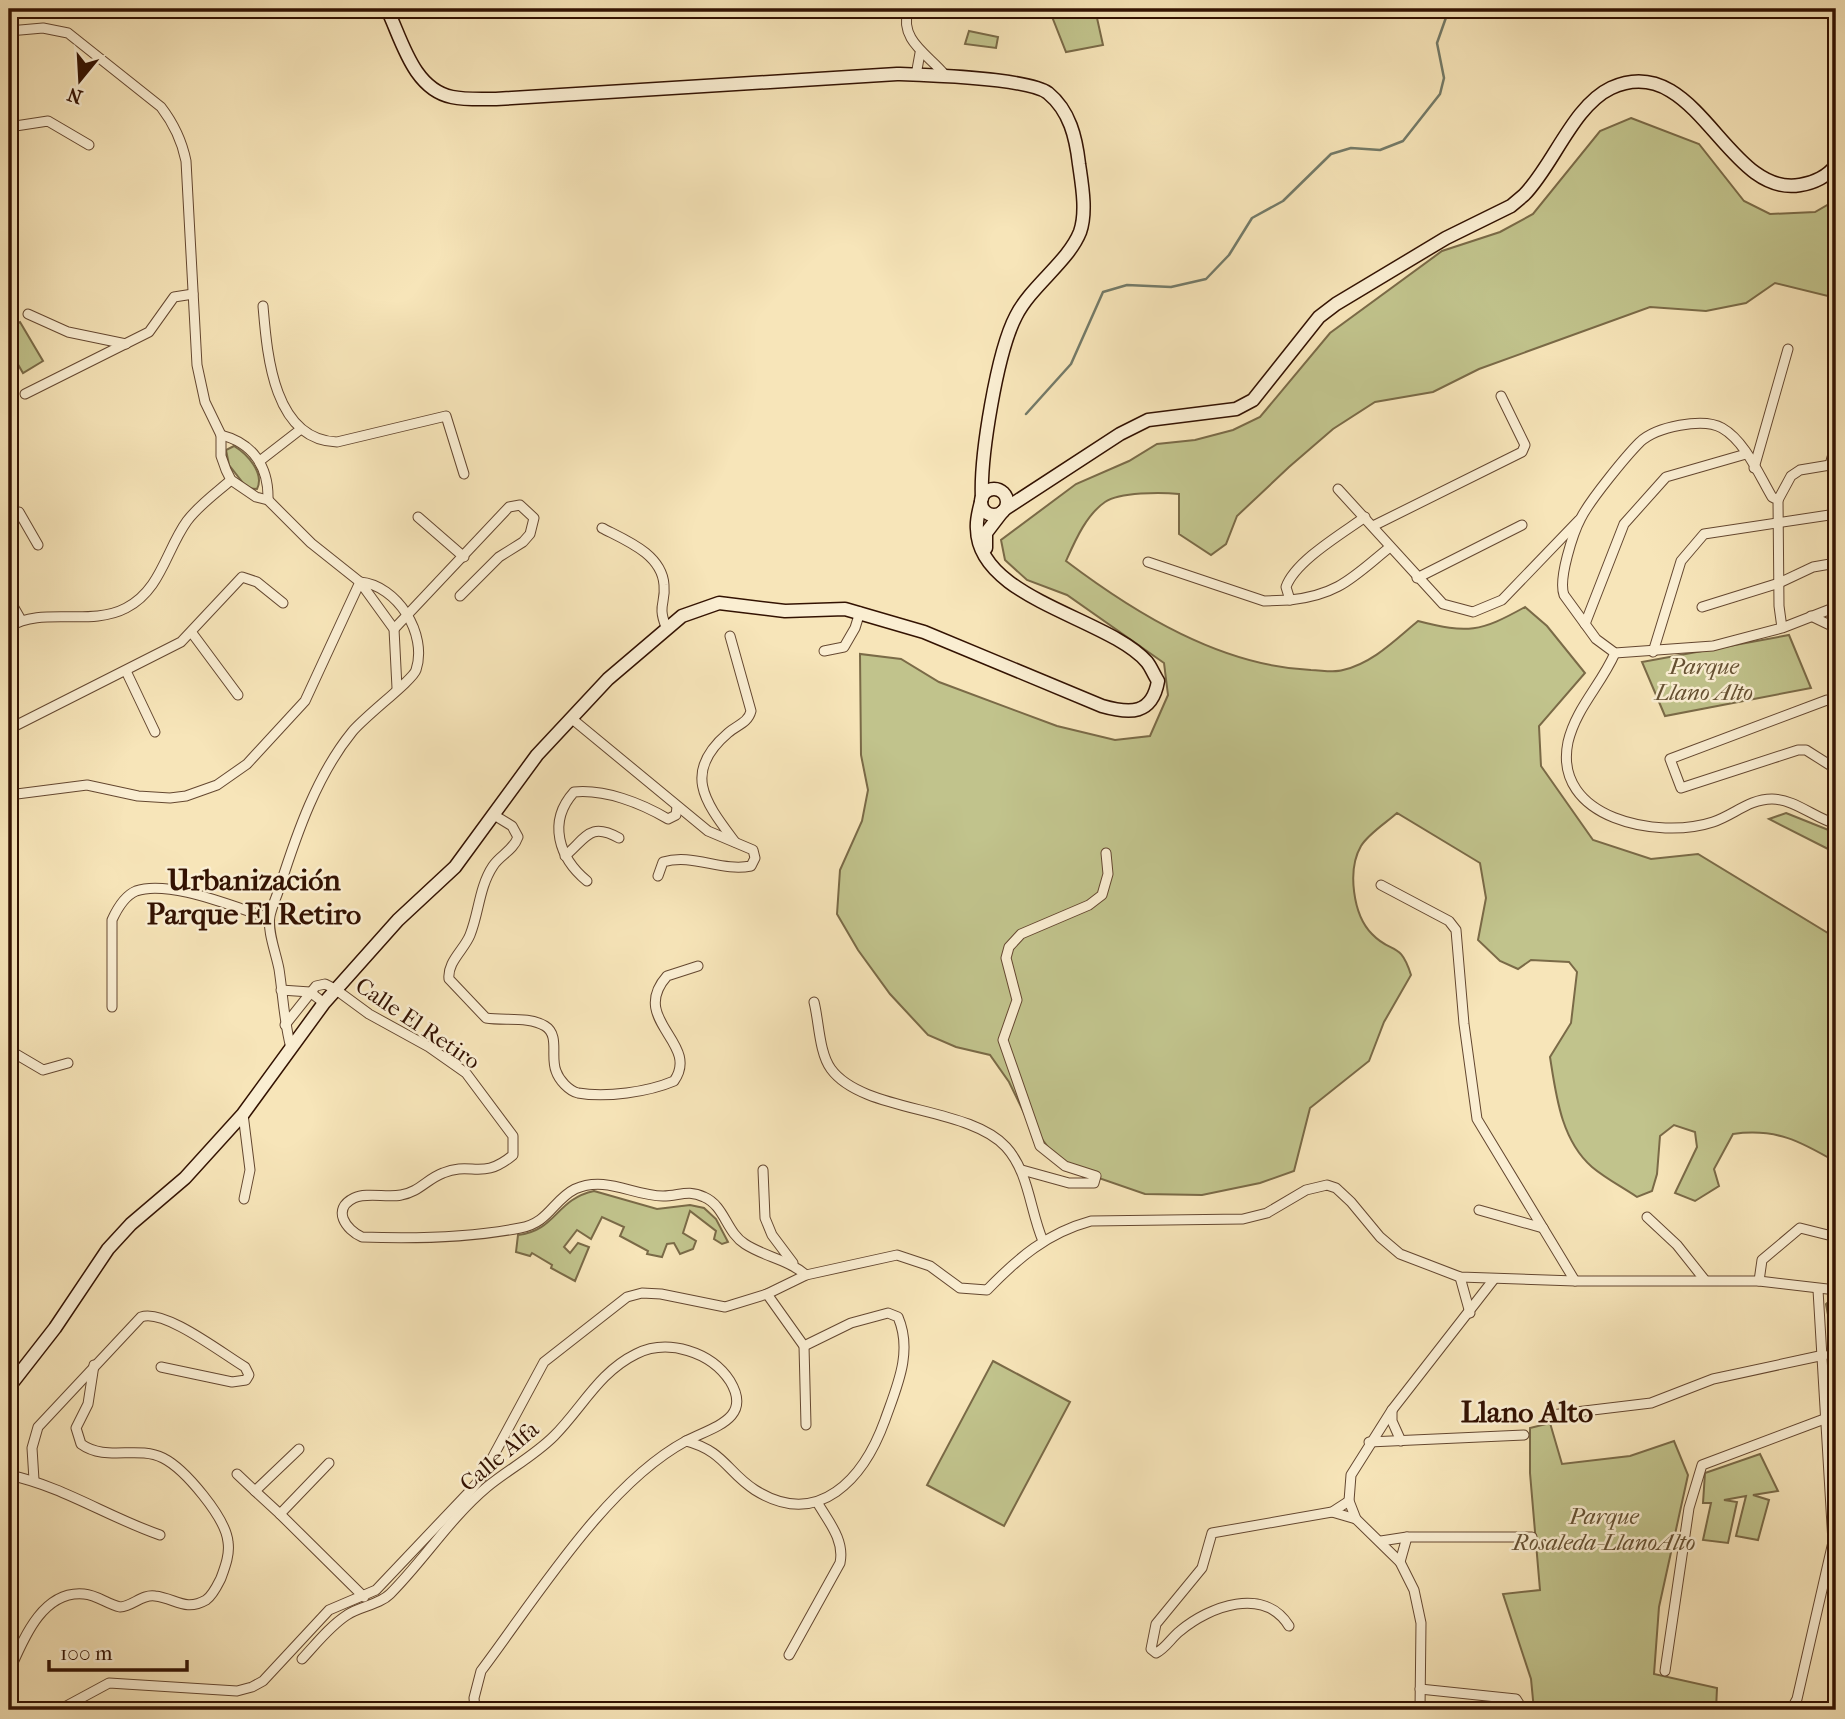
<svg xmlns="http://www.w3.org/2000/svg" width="1845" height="1719" viewBox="0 0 1845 1719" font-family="'IM FELL French Canon',serif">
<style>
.green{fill:#c1c38c;stroke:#7a6a47;stroke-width:2}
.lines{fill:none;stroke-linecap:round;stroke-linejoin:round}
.stream{stroke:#737a68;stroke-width:2.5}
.street-casing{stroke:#644730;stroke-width:11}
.secondary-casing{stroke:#331202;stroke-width:15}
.street{stroke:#faeed2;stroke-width:9}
.secondary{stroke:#faeed2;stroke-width:12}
.labels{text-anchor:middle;stroke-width:5;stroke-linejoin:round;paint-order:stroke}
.park-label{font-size:23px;font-style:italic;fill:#655032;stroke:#faeed2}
.street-label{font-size:23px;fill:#331202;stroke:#faeed2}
.district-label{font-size:30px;font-weight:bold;fill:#331202;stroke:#faeed2}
</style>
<rect width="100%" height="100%" fill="#f7e5b9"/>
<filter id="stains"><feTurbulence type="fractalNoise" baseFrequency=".00286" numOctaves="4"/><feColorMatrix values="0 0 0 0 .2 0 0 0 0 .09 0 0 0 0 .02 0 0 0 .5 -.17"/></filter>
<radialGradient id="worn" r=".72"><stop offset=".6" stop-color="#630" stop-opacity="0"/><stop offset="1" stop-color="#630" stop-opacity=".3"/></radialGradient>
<!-- green -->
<g class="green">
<path d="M1049,9H1095L1103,45L1066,52Z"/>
<path d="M969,31L998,37L996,48L965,44Z"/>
<path d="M1631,118L1699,144L1744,201L1770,214L1815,212L1836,200V298L1775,283L1746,303L1706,311L1650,307L1479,369L1433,392L1375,402L1333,429L1289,467L1237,516L1226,544L1211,555L1179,534V494C1161,492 1120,492 1105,502C1086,515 1075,541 1066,561C1136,614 1221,666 1311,670C1321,670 1334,673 1343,670C1373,663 1395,640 1418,621C1468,634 1480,632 1525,607L1547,626L1585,673L1539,726L1541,766L1593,840L1651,859L1698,854L1836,938V1162C1800,1141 1776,1128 1733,1134L1714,1169L1719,1186L1695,1201L1675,1193L1697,1147L1695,1132L1674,1125L1660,1136L1657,1174L1652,1191L1637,1197C1622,1187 1605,1178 1592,1167C1561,1140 1556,1095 1550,1057L1571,1023L1577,972L1569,962L1531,960L1518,969L1500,961L1478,940L1486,898L1480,863L1397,813C1387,822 1368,834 1361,846C1347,870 1353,915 1372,934C1392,955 1400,940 1411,975L1384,1022L1369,1061L1310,1108L1294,1171L1260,1183L1202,1195L1145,1194L1061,1165L1026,1117L1009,1082L990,1055L956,1047L928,1035L890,994L858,950L837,914L840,870L862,821L868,790L861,755L860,654L901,659L939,682L1057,726L1115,740L1150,736L1168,695L1164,663L1067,595L1027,580L1005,560L1001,540L1076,484L1129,461L1157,444L1195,440L1233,430L1260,417L1330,333L1442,251L1500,232L1533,214L1600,131Z"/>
<path d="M20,322L43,361L23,373L9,349V328Z"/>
<path d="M234,446C247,454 265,473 257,489L247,488L229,465L226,450Z"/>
<path d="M1789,635L1811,688L1665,716L1642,662Z"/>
<path d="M1786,813L1836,833V853L1769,819Z"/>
<path d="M594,1191L657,1209L690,1205L704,1208L716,1219L728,1242L722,1244L714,1239L716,1231L690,1211L683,1233L696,1241L693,1249L680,1254L674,1243L667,1244L662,1257L647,1254L648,1251L620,1236L624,1227L602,1217L591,1239L577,1230L564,1247L570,1253L578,1243L589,1247L575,1281L551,1268L552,1265L532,1253L530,1256L516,1252L518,1235C556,1231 556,1199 594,1191Z"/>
<path d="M1836,1295V1357L1826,1304Z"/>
<path d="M993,1361L1070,1402L1004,1526L927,1485Z"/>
<path d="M1550,1423L1562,1464L1630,1456L1674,1441L1688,1475L1659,1607L1654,1674L1717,1688L1716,1710H1534L1531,1679L1503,1594L1540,1590L1530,1473V1428Z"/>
<path d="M1760,1454L1778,1491L1753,1495L1769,1500L1758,1540L1736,1536L1746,1496L1724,1500L1737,1502L1728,1543L1703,1540L1711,1503H1703L1705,1473Z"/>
</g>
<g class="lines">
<!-- stream -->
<path class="stream" d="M1026,414L1071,364L1103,292L1127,285L1171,287L1206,279L1229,255L1252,218L1283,201L1331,154L1351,148L1380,150L1403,141L1440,94L1444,78L1437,43L1449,9"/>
<defs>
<g id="street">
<path d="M908,9C899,41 928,54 945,75"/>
<path d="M9,31L43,28L68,33L161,107C174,124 182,141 186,161L197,365L205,402L221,435V456L226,470L231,480L256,497L268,500L311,543L360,582L394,629L397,688"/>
<path d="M916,75L920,53"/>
<path d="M9,127L48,121L89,145"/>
<path d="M263,306C267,353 273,440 337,442L446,416L464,474"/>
<path d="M28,314L68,332L126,344"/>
<path d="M25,394L149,332L174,297L193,294"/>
<path d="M221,435C253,443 269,467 268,500"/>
<path d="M261,460L301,429"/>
<path d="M1830,465L1836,443"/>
<path d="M1754,468L1788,349"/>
<path d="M1338,489L1443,604L1473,612L1502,600L1579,520"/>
<path d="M1778,500L1791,476L1800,470L1836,464"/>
<path d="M9,515L19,512L38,545"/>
<path d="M418,517L464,557"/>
<path d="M1365,517C1343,533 1295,561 1286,587L1290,600C1339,595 1354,576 1390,547"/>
<path d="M1373,526L1522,452L1525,445L1501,396"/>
<path d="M602,528C625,540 662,554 664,585C666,604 657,604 666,627"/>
<path d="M1148,562L1264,601L1290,600"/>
<path d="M1417,578L1522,525"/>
<path d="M9,599L21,620"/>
<path d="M1702,607L1779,583L1813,567L1836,563"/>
<path d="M1811,616L1836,628"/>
<path d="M1585,624L1624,524L1666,477L1746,454"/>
<path d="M9,627C42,606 90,627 126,608C161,590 166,550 187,521C199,505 216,493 231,480"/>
<path d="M1782,628L1779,606L1778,500L1772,497C1759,475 1745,441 1722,428C1703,417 1656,427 1640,442C1626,456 1590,500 1581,518C1573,533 1558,579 1564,595L1596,639L1615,653L1713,646L1782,628L1836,607"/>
<path d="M394,629L509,507L520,505L534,518L530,534L523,542L499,557L460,596"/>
<path d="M192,633L238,695"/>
<path d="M730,636L751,711C748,723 737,725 728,733C681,773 706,803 735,842"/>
<path d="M824,651L844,647L855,628L860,612"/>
<path d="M1653,652L1681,561L1704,534L1836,514"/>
<path d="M1615,653C1601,685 1576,708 1568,742C1552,819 1659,840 1713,822C1734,815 1749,799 1772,799C1794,799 1815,818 1836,824"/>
<path d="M126,671L155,732"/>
<path d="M1836,702L1827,700L1670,759L1681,788L1798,750H1806L1836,769"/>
<path d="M571,718L708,831L753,850L755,858L751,866C721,872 693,853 663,862L658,876"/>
<path d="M9,729L181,642L242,577L257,582L283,603"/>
<path d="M9,795L87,785L138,796L170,798L186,796L217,785L247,764L305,701L360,582C397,585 428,634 416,670C413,680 365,716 352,732C317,775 297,833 280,886C277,896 272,906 270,916C267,931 276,953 279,969C283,995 284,1022 291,1048"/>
<path d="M494,815L512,826L518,837C513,851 500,855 493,866C479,887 479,913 470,935C464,950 447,962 449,979L486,1018C504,1021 529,1016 545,1026C560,1035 550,1057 556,1071C559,1080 569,1091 578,1093C606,1098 648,1092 674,1081C701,1043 628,1020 667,976L698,966"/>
<path d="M565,856C587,837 590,822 619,838"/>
<path d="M587,881C559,858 547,822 574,792C605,789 641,803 668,819L676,815L677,807"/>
<path d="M1381,885L1449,921L1456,930L1464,1024L1477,1119L1575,1281"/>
<path d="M281,990L310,992L324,1003"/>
<path d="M814,1002C819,1021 819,1053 831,1069C863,1113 969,1106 1006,1147C1029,1172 1030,1211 1043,1241"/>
<path d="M112,1007V920C117,909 124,896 136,891C169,879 236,908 269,918"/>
<path d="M285,1025L316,986L325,984L335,989L369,1014L429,1047L466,1073L513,1136V1155C482,1181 472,1161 443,1173C427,1179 419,1192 401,1195C387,1198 367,1192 354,1198C331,1209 346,1230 362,1237C416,1239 468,1238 520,1228C549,1223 553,1200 575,1189C606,1175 633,1196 663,1196C679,1196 688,1189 704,1197C725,1206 726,1232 745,1244C765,1257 787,1259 806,1275"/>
<path d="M9,1050L43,1070L68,1063"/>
<path d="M243,1114L250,1170L244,1199"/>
<path d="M763,1170L765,1218L772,1235L793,1263"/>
<path d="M1022,1170L1069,1183H1094L1096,1176L1065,1166L1040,1146L1003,1040L1017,1000L1006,958L1009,947L1021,934L1089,905L1102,895L1108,874L1106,853"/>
<path d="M1479,1210L1543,1228"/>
<path d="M1647,1217L1677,1245L1704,1279"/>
<path d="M1460,1277L1470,1313"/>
<path d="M1759,1281L1762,1260L1800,1228L1836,1237"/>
<path d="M767,1294L804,1346L806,1425"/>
<path d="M1392,1410V1421L1401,1441"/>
<path d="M1551,1415L1651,1403L1713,1379L1824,1355"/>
<path d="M1369,1442L1524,1435"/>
<path d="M329,1463L280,1514L364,1597"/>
<path d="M237,1474L255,1491"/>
<path d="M9,1475C62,1486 108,1517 160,1535"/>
<path d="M34,1480L32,1448L38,1427L141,1317C164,1308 223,1354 245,1367L249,1375L246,1380L232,1382L161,1367"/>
<path d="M1332,1512L1356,1519"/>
<path d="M280,1514L255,1491L299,1449"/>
<path d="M1381,1541L1407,1537H1532"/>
<path d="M1400,1562L1407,1537"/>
<path d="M1289,1626C1264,1586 1210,1606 1180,1631C1171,1638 1166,1648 1156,1653L1151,1649L1156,1624L1202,1568L1212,1533L1332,1512L1349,1501"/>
<path d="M789,1655L840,1563C845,1540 828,1521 817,1502"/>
<path d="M302,1659C316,1644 330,1626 347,1615C360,1606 379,1605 390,1594C424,1560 450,1518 487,1487C509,1469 534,1456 554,1436C582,1408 599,1372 636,1354C668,1338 711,1352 730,1381C753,1419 713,1427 686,1441"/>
<path d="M1665,1671L1689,1508L1702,1465L1827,1418"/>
<path d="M9,1672C23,1640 42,1590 84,1594C97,1595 107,1604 120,1607C133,1606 142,1594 155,1596C175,1598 185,1612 206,1600C213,1595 217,1586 221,1578C225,1567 230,1554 228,1542C226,1518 185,1469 163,1458C137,1445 106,1462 81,1444L76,1428L88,1404L94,1365"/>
<path d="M1420,1689L1516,1699L1523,1710"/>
<path d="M59,1710L109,1683L237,1691L252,1687L263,1681L329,1610L376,1590L468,1493L482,1477L544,1362L627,1297L642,1293L661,1294L725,1307L767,1294L806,1275L897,1255L930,1266L960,1288L987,1290C1018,1258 1047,1233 1091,1221L1243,1219L1267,1213L1306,1190L1327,1185L1336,1188L1351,1202L1380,1237L1400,1254L1460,1277L1575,1281H1759L1836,1290"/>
<path d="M475,1710L474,1698L481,1671C536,1598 606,1484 686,1441C724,1451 727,1472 755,1490C819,1530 864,1478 885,1420C897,1386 913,1352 898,1317L888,1313L851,1323L804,1346"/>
<path d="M1420,1710L1421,1623L1414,1590L1400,1562L1356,1519L1349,1501L1351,1475L1392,1410L1494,1279"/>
<path d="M1791,1710L1797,1699L1833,1542L1818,1290"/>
</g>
<g id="secondary">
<path d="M387,9C402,40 413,89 452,97C466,100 482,99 496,99L897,74C926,75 1028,78 1048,93C1070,111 1076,138 1079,164C1082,185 1087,212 1080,232C1068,262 1031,286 1016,316C997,352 980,457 982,498"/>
<circle cx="994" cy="502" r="13"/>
<path d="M1005,509L1120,434L1148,420L1236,409L1253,400L1319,317L1336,304L1446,238L1511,206L1524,195C1553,166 1573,106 1611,88C1697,49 1726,198 1800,185C1814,183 1828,176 1836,165"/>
<path d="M986,548V533L1002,512"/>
<path d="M9,1387L55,1328L108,1249L131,1224L185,1178L243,1114L324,1003L398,920L455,867L537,755L608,679L682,616L719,603L785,611L845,609L924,632L1102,706C1130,714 1152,715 1158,681C1154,675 1151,667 1147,662C1109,618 978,599 977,529C976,520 979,510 981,502"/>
</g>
</defs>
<!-- street casing -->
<use href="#street" class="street-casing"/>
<!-- secondary casing -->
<use href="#secondary" class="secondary-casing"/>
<!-- street -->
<use href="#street" class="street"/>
<!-- secondary -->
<use href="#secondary" class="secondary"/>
</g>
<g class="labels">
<!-- park labels -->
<g class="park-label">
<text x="1704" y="674">Parque<tspan x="1704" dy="26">Llano Alto</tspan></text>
<text x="1604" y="1524">Parque<tspan x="1604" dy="26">Rosaleda-LlanoAlto</tspan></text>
</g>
<!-- street labels -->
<g class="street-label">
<text transform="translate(418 1023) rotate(34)" y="8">Calle El Retiro</text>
<text transform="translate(499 1456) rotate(-40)" y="8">Calle Alfa</text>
</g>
<!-- district labels -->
<g class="district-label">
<text x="254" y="890">Urbanización<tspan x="254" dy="34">Parque El Retiro</tspan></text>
<text x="1527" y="1422">Llano Alto</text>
</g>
</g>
<!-- margin -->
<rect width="1845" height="1719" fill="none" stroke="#f7e5b9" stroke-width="35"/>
<rect x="10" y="10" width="1824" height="1698" fill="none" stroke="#331202" stroke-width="3.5"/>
<rect x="18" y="18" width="1810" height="1684" fill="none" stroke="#331202" stroke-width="2"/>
<!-- north arrow -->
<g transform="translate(80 80) rotate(198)" stroke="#faeed2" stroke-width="5" paint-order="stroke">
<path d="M0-5L12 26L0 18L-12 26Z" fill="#331202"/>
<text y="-10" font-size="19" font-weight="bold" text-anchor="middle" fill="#331202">N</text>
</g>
<!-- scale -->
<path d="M49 1660v10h138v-10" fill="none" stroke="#331202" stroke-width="3.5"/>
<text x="60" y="1660" font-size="21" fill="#331202" stroke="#faeed2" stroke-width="5" paint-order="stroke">100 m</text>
<rect width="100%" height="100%" filter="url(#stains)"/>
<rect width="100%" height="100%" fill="url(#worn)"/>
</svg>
